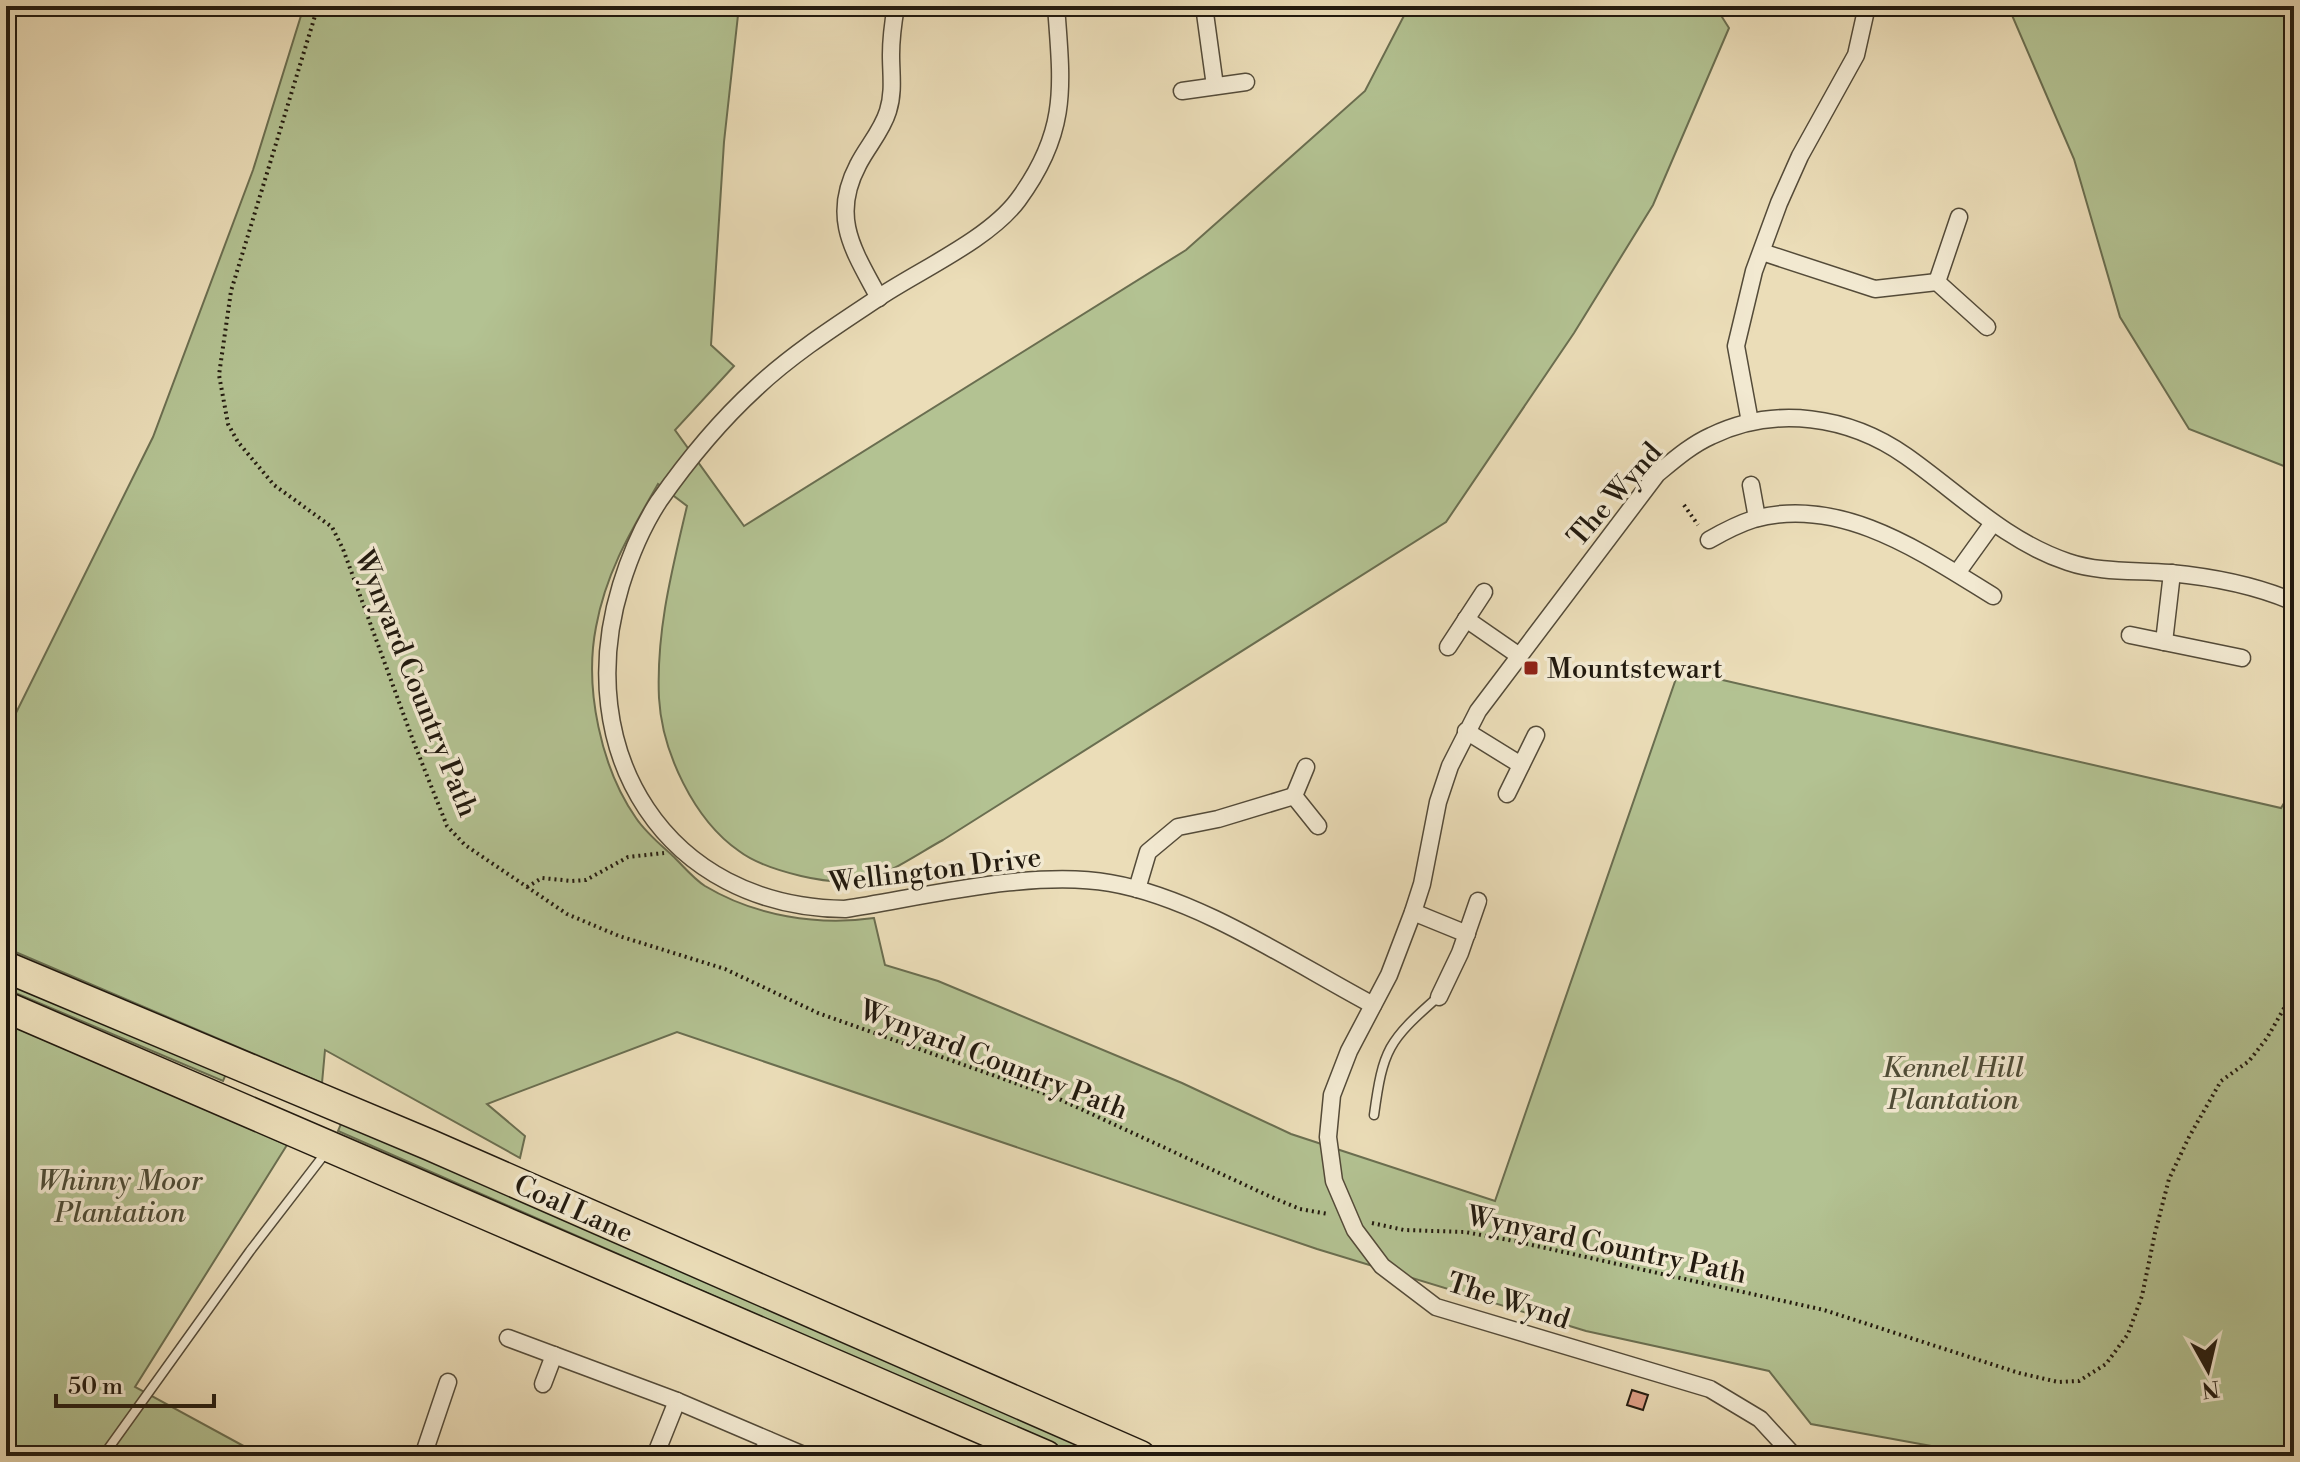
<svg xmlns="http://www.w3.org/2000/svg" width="2300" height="1462" viewBox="0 0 2300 1462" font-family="'Libre Bodoni',serif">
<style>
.green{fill:#b3c292;stroke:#6a6e50;stroke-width:2}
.building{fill:#df9f87;stroke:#221a0f;stroke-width:2}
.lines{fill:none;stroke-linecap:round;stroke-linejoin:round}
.lane-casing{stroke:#544b39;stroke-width:11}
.street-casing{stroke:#544b39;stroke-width:19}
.highway-casing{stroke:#221a0f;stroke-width:33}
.path{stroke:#221a0f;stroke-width:4;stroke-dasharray:2 4;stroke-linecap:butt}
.lane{stroke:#f2e9d1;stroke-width:8}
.street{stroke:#f2e9d1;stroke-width:16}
.highway{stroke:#ebddb8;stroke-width:30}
.poi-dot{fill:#8f2418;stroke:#f2e9d1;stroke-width:3}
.labels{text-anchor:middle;stroke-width:7;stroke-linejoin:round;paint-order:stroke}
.street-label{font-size:28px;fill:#221a0f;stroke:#f2e9d1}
.poi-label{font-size:28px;fill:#221a0f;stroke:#f2e9d1;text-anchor:start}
.park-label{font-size:28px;font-style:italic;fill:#4e4c36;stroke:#f2e9d1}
</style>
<rect width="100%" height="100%" fill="#ebddb8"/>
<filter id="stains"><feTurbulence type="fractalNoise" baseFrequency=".0025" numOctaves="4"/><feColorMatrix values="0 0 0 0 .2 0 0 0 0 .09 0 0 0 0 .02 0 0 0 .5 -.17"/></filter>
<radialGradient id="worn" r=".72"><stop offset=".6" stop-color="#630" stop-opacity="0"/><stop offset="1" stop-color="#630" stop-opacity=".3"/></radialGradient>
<!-- green -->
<g class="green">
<path d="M304,6H739L724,142L711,345L734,366L675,430L744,526L1186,250L1365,91L1409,6H1715L1729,28L1653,205L1574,333L1446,522L943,840C924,850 886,876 867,879C845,884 822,881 801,876C780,871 756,864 739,851C694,820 662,752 659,698C656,631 672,570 687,506L658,484C631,531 606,572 596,627C584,688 601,768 636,818C646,833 661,845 674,857C684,867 694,879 705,886C755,916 817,926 874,918L885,965L938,981L1182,1083L1291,1134L1495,1201L1679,670L2281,808L2294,787V1456H1986L1811,1424L1769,1371L1586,1331L1317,1249L677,1032L487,1104L525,1136L520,1158L325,1050L322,1083L6,948V733L153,437L253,170Z"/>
<path d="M2008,6H2294V470L2189,429L2120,317L2074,159Z"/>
<path d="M6,974L229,1067L223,1081L6,989Z"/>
<path d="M6,1016L287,1145L135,1387L262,1456H6Z"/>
<path d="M343,1119L1113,1456H1078L338,1131Z"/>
</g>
<!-- building -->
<path class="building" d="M1632,1390L1648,1395L1643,1410L1627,1405Z"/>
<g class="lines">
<defs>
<g id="lane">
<path d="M1374,1115C1383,1049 1388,1041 1438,997"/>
<path d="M103,1456L250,1251L327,1151"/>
</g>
<g id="street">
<path d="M1056,6C1062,86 1069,131 1018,200C989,239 922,269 881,296C839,324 793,353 756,388C720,421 687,461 659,501C642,527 630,556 621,585C570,751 665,907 845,909C923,897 1033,869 1110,883C1198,898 1294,963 1373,1005"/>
<path d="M1204,6L1215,86"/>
<path d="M1182,91L1246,82"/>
<path d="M1762,252L1875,289L1937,282L1987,327"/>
<path d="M1937,282L1959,217"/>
<path d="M879,298C854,251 830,218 858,165C867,147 882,131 888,111C894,92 891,74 891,55C891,38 893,23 896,6"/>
<path d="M1750,422L1736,346L1754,271L1779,203L1800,156L1856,55L1867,6"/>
<path d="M1751,485L1757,518"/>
<path d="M1709,540C1723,532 1738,524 1754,519C1841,495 1923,553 1993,596"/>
<path d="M1957,573L1993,523"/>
<path d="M1466,619L1518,655"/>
<path d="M2130,635L2242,658"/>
<path d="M2164,642L2172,573"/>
<path d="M1448,647L1484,592"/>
<path d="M1466,731L1521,765"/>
<path d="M1306,767L1294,796L1318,826"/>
<path d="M1507,794L1536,735"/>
<path d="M1137,889L1148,852L1178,827L1218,819L1294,796"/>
<path d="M1413,912L1467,934"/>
<path d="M1439,997L1460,953L1478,901"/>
<path d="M508,1338L677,1401L806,1456"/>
<path d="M543,1384L554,1355"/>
<path d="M423,1456L448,1382"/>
<path d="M655,1456L677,1401"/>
<path d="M761,1456L768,1440"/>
<path d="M1794,1456L1760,1419L1710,1389L1436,1307L1382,1266L1355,1230L1334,1181L1328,1137L1332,1095L1349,1051L1389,975L1413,912L1422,884L1438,802L1450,766L1478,711L1657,474C1674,460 1691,445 1711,436C1775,405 1849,416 1906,456C1960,494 2005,541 2068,562C2100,573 2137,570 2170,573C2212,577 2255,585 2294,602"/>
</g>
<g id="highway">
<path d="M6,967L430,1145L1140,1456"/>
<path d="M6,1007L1046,1456"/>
</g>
</defs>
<!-- lane casing -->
<use href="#lane" class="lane-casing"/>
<!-- street casing -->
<use href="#street" class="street-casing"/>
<!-- highway casing -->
<use href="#highway" class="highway-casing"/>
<!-- path -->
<g class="path">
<path d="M318,6L231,291L219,375L228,424L238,442L274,485L332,527L343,549L414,743L447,826L465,845L567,914L619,936L725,969L818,1013L1057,1098L1269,1196L1300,1209L1328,1214"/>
<path d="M1684,505L1698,525"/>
<path d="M527,887L542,878L572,881L586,880L628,857L664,853"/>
<path d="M1372,1223L1404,1230L1465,1232L1514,1241L1824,1310L2019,1373L2058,1382L2079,1381L2106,1364L2128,1334L2142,1296L2155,1233L2169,1179L2189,1137L2221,1081L2249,1061L2267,1038L2294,991"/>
</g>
<!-- lane -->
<use href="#lane" class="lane"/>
<!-- street -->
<use href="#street" class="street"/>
<!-- highway -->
<use href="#highway" class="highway"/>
</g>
<!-- markers -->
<rect class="poi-dot" x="1523" y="660" width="16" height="16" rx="4"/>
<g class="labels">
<!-- street labels -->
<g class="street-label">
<text transform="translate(1614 494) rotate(-49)" y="10">The Wynd</text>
<text transform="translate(417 683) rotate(68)" y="10">Wynyard Country Path</text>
<text transform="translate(935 869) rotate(-7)" y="10">Wellington Drive</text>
<text transform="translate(994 1059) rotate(21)" y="10">Wynyard Country Path</text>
<text transform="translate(574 1208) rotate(24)" y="10">Coal Lane</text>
<text transform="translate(1607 1244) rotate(12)" y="10">Wynyard Country Path</text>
<text transform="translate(1509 1300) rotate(18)" y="10">The Wynd</text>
</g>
<!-- poi labels -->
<g class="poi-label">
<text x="1547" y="678">Mountstewart</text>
</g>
<!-- park labels -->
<g class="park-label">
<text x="1953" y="1077">Kennel Hill<tspan x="1953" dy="32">Plantation</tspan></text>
<text x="120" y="1190">Whinny Moor<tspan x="120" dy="32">Plantation</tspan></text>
</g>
</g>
<!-- margin -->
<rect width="2300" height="1462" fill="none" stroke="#ebddb8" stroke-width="32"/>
<rect x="8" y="8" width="2284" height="1446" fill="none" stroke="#221a0f" stroke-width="4"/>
<rect x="16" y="16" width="2268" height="1430" fill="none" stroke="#221a0f" stroke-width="2"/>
<!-- north arrow -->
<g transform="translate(2208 1370) rotate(172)" stroke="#f2e9d1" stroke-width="6" paint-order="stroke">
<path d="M0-6L14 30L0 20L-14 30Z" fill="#221a0f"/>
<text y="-12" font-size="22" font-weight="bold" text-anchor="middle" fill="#221a0f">N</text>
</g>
<!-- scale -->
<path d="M56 1394v12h158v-12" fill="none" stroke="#221a0f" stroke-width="4"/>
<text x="68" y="1394" font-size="24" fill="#221a0f" stroke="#f2e9d1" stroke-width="6" paint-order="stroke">50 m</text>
<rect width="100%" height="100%" filter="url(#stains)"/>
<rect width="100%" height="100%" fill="url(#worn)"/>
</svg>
